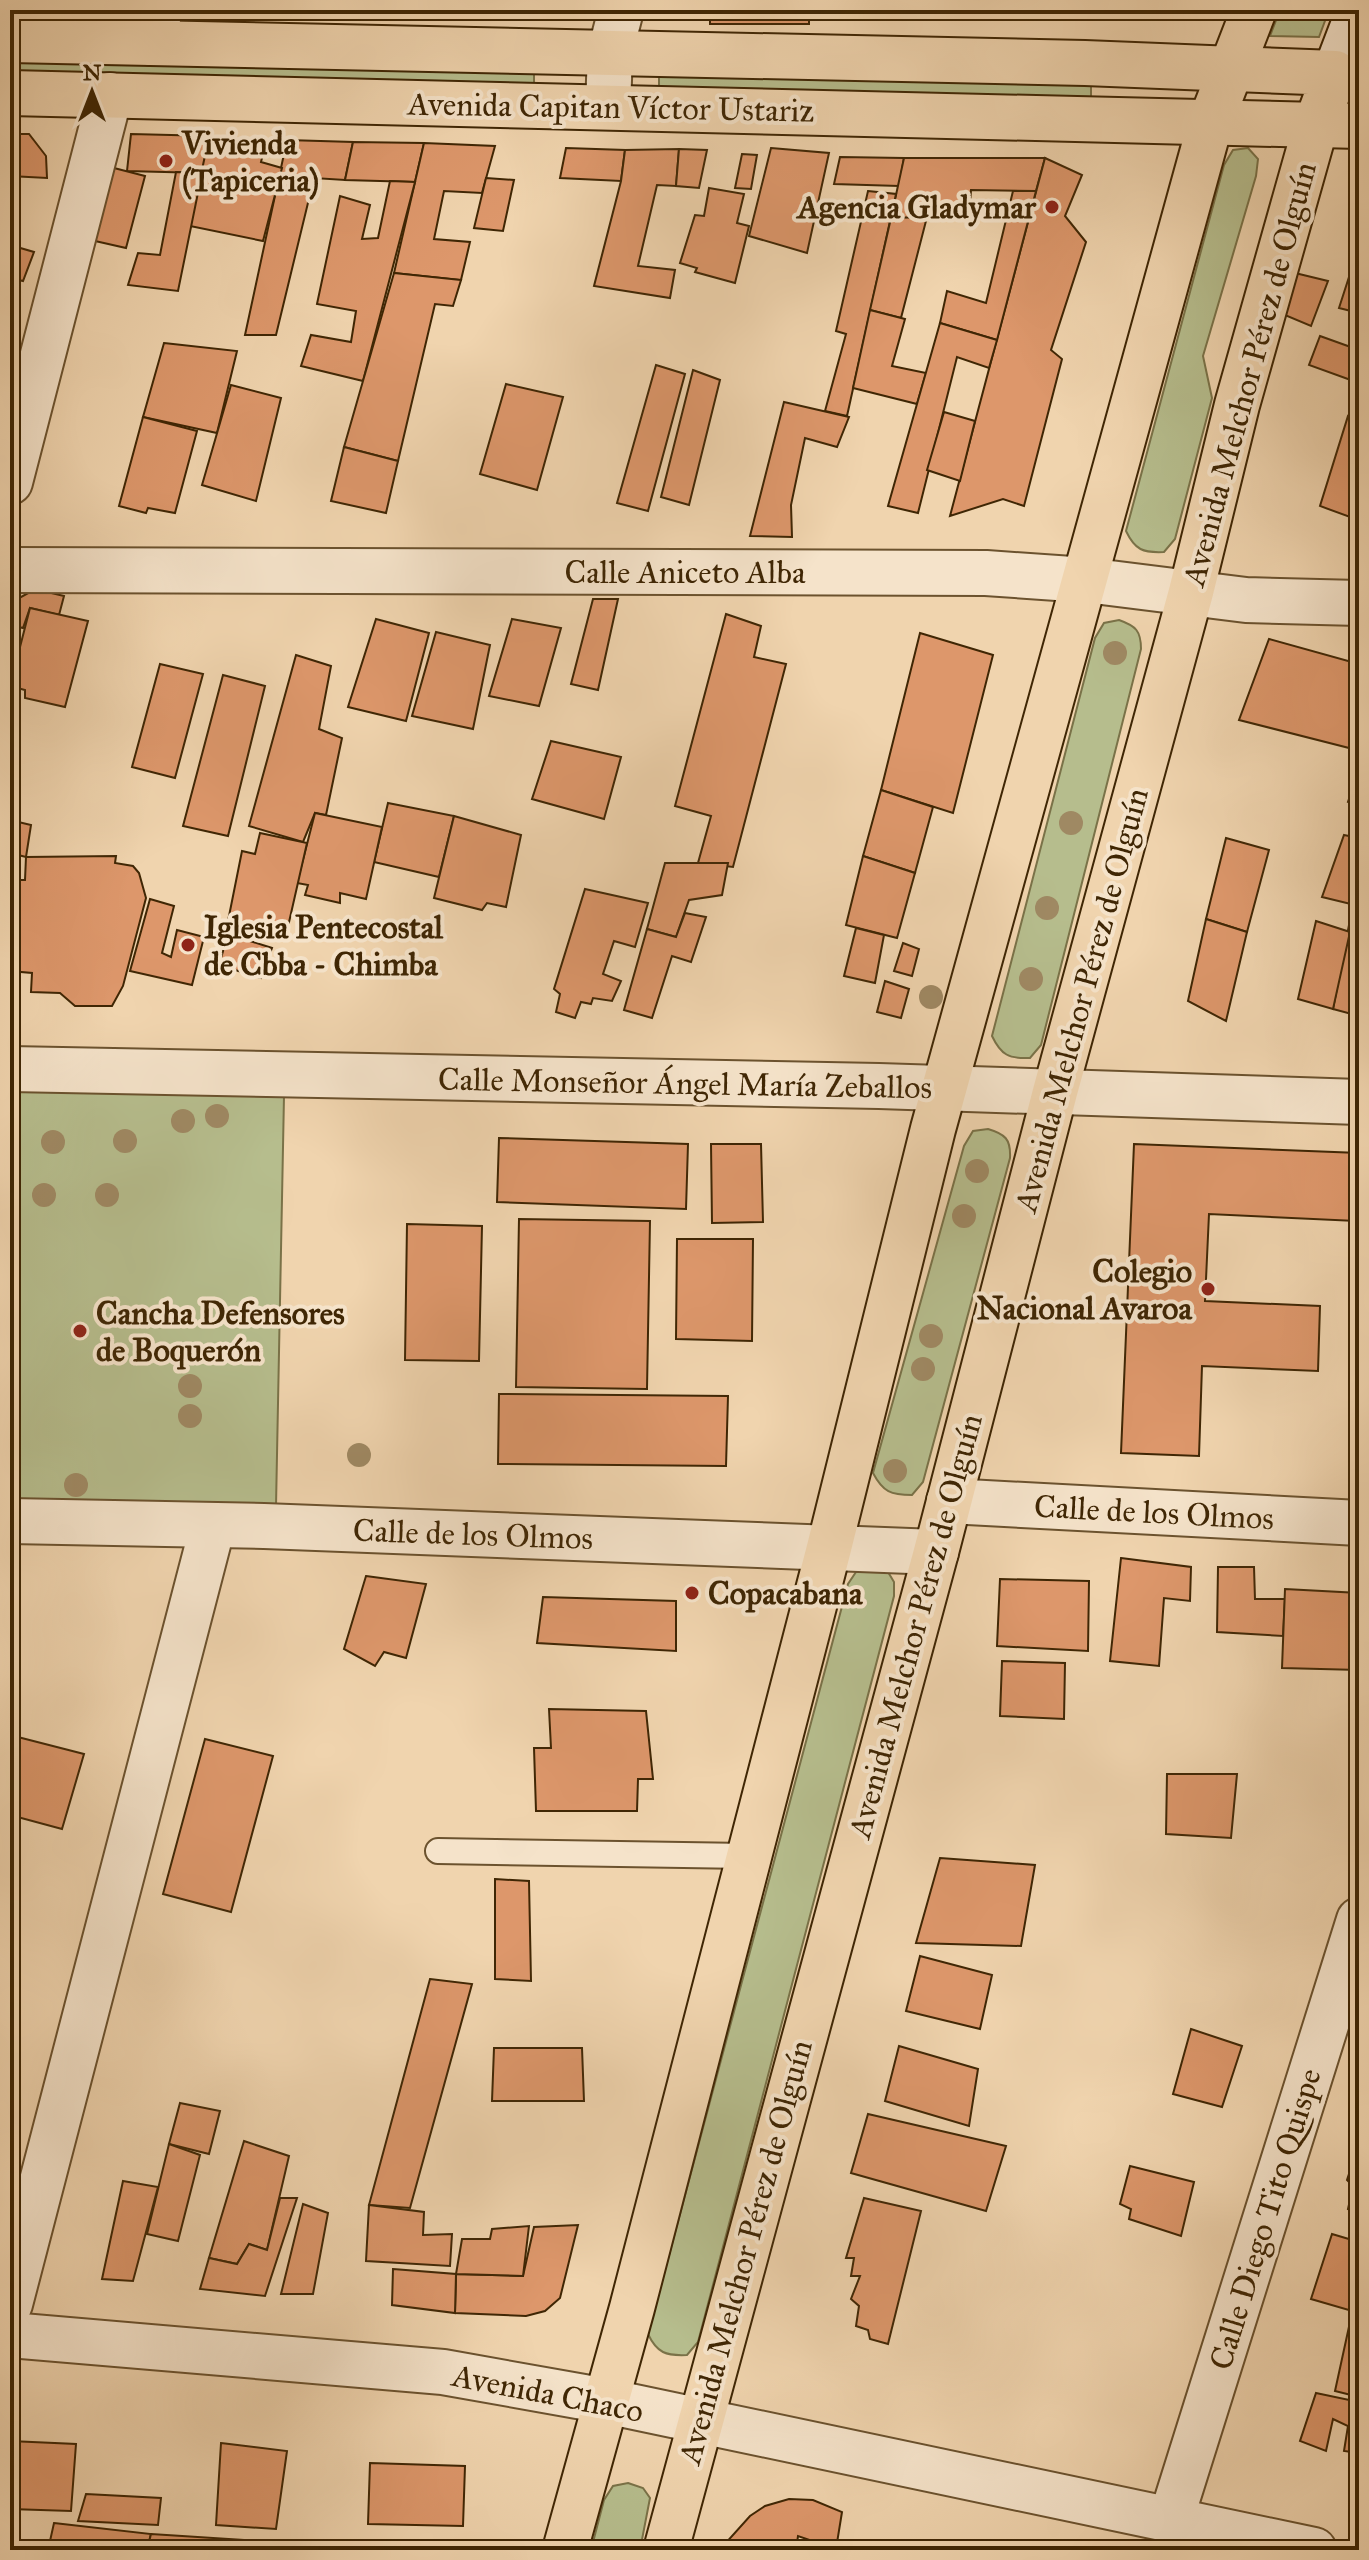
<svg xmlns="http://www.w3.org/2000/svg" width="1369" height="2560" viewBox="0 0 1369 2560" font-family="'IM FELL Great Primer',serif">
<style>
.green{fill:#b6bd8d;stroke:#7a7248;stroke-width:2}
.building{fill:#dd976b;stroke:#3f2604;stroke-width:2}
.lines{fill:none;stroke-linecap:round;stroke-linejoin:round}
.lane-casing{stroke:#6b522e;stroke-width:28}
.street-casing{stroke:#6b522e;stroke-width:48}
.secondary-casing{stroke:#3f2604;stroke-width:48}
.primary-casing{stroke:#3f2604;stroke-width:48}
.highway-casing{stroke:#3f2604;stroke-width:48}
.lane{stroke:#f5e3ca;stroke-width:24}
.street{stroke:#f5e3ca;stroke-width:44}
.secondary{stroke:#f5e3ca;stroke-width:44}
.primary{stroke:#f0d4ae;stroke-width:44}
.highway{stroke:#f0d4ae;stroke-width:44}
.tree{fill:#9f8963}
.poi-dot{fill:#8f2418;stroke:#f5e3ca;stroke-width:3}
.labels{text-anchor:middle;stroke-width:8;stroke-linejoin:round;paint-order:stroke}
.street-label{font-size:32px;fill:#3f2604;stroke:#f5e3ca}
.poi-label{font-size:32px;font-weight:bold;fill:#3f2604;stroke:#f5e3ca;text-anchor:start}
</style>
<rect width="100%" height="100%" fill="#f0d4ae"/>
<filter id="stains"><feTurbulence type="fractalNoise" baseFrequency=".0025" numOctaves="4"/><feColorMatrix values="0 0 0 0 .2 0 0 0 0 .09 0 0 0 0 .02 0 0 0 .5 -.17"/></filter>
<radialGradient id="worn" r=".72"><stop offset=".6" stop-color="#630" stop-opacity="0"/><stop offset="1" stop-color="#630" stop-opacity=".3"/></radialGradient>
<!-- green -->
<g class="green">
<path d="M1280,10H1329L1319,37L1270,36Z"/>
<path d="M10,62L534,73V86L10,76Z"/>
<path d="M659,74L1091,82V97L659,89Z"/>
<path d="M1248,148L1258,159L1256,176L1203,356L1212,398L1175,539L1164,552C1143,553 1135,550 1126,531L1224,165L1233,150Z"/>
<path d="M1119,620C1136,626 1141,631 1141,649L1041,1045L1030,1058C1009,1059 1001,1055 992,1036L1095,638L1104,623Z"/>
<path d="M10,1090L284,1096L276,1506L10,1505Z"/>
<path d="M988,1129C1005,1134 1011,1139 1010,1158L923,1482L912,1495C891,1495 883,1492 873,1473L964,1146L973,1131Z"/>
<path d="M858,1569L888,1572L894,1582V1596L698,2342L687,2355C666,2356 657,2353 648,2334L848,1584Z"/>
<path d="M628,2483L643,2488L650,2498L640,2550H591L604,2500L613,2486Z"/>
</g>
<!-- building -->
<g class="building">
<rect x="710" y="10" width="99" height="14"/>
<path d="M903,10H963L962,18L903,16Z"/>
<path d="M10,134H29L46,156L47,178L10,176Z"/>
<path d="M131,134L210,136L202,173L127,171Z"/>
<path d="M287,140L353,142L345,180L314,178L276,335H245Z"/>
<path d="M353,142L424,143L415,182L345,180Z"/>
<path d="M424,143L495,146L482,193L444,191L434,239L470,242L461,280L394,273Z"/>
<path d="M239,148L263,154L261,162L282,168L263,241L190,226L206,151L236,157Z"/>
<path d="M566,148L625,150L621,181L560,178Z"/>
<path d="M771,148L829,153L807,253L749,236Z"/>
<path d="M679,149L676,186L657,185L638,266L675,270L670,298L594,286L621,181L625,150Z"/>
<path d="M679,149L707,150L699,188L676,186Z"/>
<path d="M742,154L757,155L751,189L735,188Z"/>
<path d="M840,157L904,158L899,186L834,184Z"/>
<path d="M904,158H1045L1036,191L971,190L969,217L891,218Z"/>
<path d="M1045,158L1082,175L1065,216L1086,242L1051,350L1062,359L1024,506L1003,499L950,516Z"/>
<path d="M114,168L145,176L126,248L95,241Z"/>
<path d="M176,172L202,173L178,291L128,285L138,253L160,255Z"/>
<path d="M486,178L514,180L503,231L474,228Z"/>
<path d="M390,181L415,182L363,381L301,366L311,335L351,342L356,311L317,304L340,196L370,205L362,239L378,238Z"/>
<path d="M709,188L744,194L737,223L749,226L735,283L695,272L697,268L680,263L695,215L704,216Z"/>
<path d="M868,191L896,194L847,416L825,411L846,334L836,331Z"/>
<path d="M1013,191H1036L997,340L940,323L947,291L986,303Z"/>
<path d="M927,217L901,318L870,310L891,218Z"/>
<path d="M10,245L34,252L23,281L10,278Z"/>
<path d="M1359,246V313L1339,308Z"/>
<path d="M394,273L461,280L453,306L435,304L398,461L344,447Z"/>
<path d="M1295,273L1328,281L1311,326L1280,313Z"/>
<path d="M870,310L905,319L892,366L926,373L917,404L853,388Z"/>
<path d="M940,323L997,340L989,368L957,357L918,513L888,506Z"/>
<path d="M1320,336L1359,350V383L1309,365Z"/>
<path d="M164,343L237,351L217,433L143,417Z"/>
<path d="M656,365L685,374L648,511L617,503Z"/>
<path d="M693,370L720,380L689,505L661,497Z"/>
<path d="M506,384L563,397L537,490L480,474Z"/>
<path d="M231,385L281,398L256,501L202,485Z"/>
<path d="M784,402L849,417L837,447L805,438L791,505L792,537L750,536Z"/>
<path d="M944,412L975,421L960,481L927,470Z"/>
<path d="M1348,416L1359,421V479L1350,517L1320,506Z"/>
<path d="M143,417L197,431L175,513L148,508L146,513L119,506Z"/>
<path d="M344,447L398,461L386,513L331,501Z"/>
<path d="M43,591L64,596L59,615L30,608L23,628L10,625V603L30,592Z"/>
<path d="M593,599H618L598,690L571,684Z"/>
<path d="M30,608L88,621L65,707L25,698V690L10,686Z"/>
<path d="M726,614L761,626L754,657L786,664L733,867L698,863L711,816L675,806Z"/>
<path d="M376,619L429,633L406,721L348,707Z"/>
<path d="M512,619L561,628L539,706L489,696Z"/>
<path d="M436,632L490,645L473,729L412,716Z"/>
<path d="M920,633L993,655L953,813L881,790Z"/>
<path d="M1269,639L1359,664V728L1353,749L1239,720Z"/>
<path d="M296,655L331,666L319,729L342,738L326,815L315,813L303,842L249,826Z"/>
<path d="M160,664L203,674L175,778L132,767Z"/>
<path d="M223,675L265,686L228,836L183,826Z"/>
<path d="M551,741L621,757L604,819L532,799Z"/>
<path d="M1359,770V806L1348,802Z"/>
<path d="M881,790L933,807L915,873L863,856Z"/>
<path d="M388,803L454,816L439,877L374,862Z"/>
<path d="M315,813L382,827L366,899L340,893V903L305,895L308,885L297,883Z"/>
<path d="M454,816L521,835L506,907L487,903L482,910L434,898Z"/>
<path d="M10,820L31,825L26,857L10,853Z"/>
<path d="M260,833L307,843L287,931L263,926L257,933L227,926L242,851L255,854Z"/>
<path d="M1344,835L1359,838V906L1322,897Z"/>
<path d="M1226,838L1269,850L1247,932L1206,919Z"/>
<path d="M116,856L115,863L133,866L139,873L146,898L123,986L112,1006H75L60,993L31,992L32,973L10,971V897L13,880H25L26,857Z"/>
<path d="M863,856L915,873L897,938L846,925Z"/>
<path d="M665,863H728L722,895L689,900L676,937L647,929Z"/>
<path d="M585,889L648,903L635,947L614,941L603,974L621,981L612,1001L593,998L591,1004L581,1002L575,1018L556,1012L560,994L554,989Z"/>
<path d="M150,899L174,906L162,953L171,957L177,930L204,937L192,985L130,971Z"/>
<path d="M1353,904L1359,906V1016L1333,1009Z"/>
<path d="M685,913L706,917L691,962L672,956L652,1018L624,1010L647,929L676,937Z"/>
<path d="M1206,919L1247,932L1226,1021L1188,1001Z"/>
<path d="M1316,921L1350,932L1333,1009L1298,999Z"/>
<path d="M856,928L884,935L875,983L844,976Z"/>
<path d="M228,934L272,948L261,978L219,965Z"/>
<path d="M903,943L919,949L912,976L894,971Z"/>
<path d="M885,981L909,989L901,1018L877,1012Z"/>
<path d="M499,1138L688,1144L686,1209L497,1202Z"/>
<path d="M711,1144H761L763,1222L712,1223Z"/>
<path d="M1134,1144L1359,1153L1356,1221L1209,1214L1205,1301L1320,1306L1318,1371L1202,1366L1199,1456L1121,1453Z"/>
<path d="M519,1219L650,1221L647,1389L516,1387Z"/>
<path d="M407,1224L482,1226L479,1361L405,1360Z"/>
<path d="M677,1239H753L752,1341L676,1339Z"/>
<path d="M499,1394L728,1396L726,1466L498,1464Z"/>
<path d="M1121,1558L1191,1567L1190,1601L1164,1598L1159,1666L1110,1661Z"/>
<path d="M1218,1567H1254L1255,1599H1285L1283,1636L1217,1632Z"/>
<path d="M366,1576L426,1584L406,1658L384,1652L375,1666L344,1649Z"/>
<path d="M1000,1579L1089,1581L1088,1651L997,1646Z"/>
<path d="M1285,1589L1359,1593V1670L1282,1668Z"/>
<path d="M543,1597L676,1601V1651L537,1643Z"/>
<path d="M1002,1661L1065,1663L1064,1719L1000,1716Z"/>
<path d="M549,1709L646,1711L653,1779H638L637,1811H536L534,1748H551Z"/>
<path d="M10,1735L84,1754L62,1829L10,1815Z"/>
<path d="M205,1739L273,1756L231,1912L163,1894Z"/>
<path d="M1167,1774H1237L1231,1838L1166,1834Z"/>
<path d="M940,1858L1035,1865L1021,1946L916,1943Z"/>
<path d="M495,1879L529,1881L531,1981L495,1979Z"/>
<path d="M920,1956L992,1975L980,2029L906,2011Z"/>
<path d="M430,1979L472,1984L410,2208L369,2205Z"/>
<path d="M1191,2029L1242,2046L1222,2107L1173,2094Z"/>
<path d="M899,2046L978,2069L969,2126L885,2101Z"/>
<path d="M494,2048H582L584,2101H492Z"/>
<path d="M180,2103L220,2111L209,2154L169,2144Z"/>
<path d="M868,2114L1006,2146L986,2211L851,2173Z"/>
<path d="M244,2141L289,2156L267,2250L249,2244L237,2264L209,2258Z"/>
<path d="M169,2144L200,2155L178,2241L147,2234Z"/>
<path d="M1357,2150L1359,2151V2213L1348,2209L1353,2186L1347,2180Z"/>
<path d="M1130,2166L1194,2182L1181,2236L1129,2219L1131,2209L1120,2204Z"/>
<path d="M123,2181L158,2187L133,2281L102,2279Z"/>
<path d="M280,2198H297L265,2296L200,2289L209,2258L237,2264L249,2244L267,2250Z"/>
<path d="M864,2198L921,2211L888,2344L870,2339L868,2330L856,2326L859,2306L851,2299L860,2276H851L854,2258H846Z"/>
<path d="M303,2204L328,2213L313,2294H281Z"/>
<path d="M369,2205L424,2212L423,2235L452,2234L450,2266L366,2261Z"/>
<path d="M578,2225L560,2298L545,2311L526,2316L455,2313L456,2274L523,2276L534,2227Z"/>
<path d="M529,2226L523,2276L456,2274L462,2239H490L492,2229Z"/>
<path d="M1332,2234L1359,2242V2313L1311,2299Z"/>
<path d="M393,2269L456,2274L455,2313L392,2305Z"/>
<path d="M1350,2322L1359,2325V2397L1335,2391Z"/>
<path d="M1316,2393L1359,2402V2453L1344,2451L1348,2426L1333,2419L1326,2451L1300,2441Z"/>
<path d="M10,2441L76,2444L71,2511L10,2509Z"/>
<path d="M221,2443L287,2451L276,2529L216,2525Z"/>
<path d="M370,2463L465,2466L463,2526L368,2524Z"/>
<path d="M86,2494L161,2498L158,2525L78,2521Z"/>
<path d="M789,2499L813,2500L842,2512L836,2549L798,2536L796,2550L768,2545L767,2550H747L724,2545L750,2516L765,2506Z"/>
<path d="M54,2523L151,2534L147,2550H48Z"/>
<path d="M151,2534L259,2541L261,2550H147Z"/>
</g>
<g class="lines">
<defs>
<path id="lane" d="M438,1851L747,1856"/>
<g id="street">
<path d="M152,43L160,10"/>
<path d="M608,107L610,53L621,10"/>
<path d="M10,482L110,95"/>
<path d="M10,570L986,573L1086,580L1246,600L1359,603"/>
<path d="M10,1069L879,1086L1359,1102"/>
<path d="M949,1501L1359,1523"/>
<path d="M10,1521L264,1526L936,1552"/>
<path d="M10,2304L213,1525"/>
<path d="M10,2335L443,2372L606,2401L1314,2550"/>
<path d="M1171,2519L1359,1920"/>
</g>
<path id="secondary" d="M1335,73L1359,10"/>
<path id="primary" d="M10,93L1359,126"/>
<g id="highway">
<path d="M10,40L1085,63L1335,73L1316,125L1237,405L1191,592L1055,1092L936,1552L666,2550"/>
<path d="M565,2550L632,2308L829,1548L933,1129L1211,121L1254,10"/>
</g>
</defs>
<!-- lane casing -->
<use href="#lane" class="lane-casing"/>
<!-- street casing -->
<use href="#street" class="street-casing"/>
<!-- secondary casing -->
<use href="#secondary" class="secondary-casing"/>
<!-- primary casing -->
<use href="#primary" class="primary-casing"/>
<!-- highway casing -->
<use href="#highway" class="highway-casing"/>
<!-- lane -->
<use href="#lane" class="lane"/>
<!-- street -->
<use href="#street" class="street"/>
<!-- secondary -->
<use href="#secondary" class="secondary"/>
<!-- primary -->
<use href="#primary" class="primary"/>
<!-- highway -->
<use href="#highway" class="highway"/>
</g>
<!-- trees -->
<g class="tree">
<circle cx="1115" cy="653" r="12"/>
<circle cx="1071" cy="823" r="12"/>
<circle cx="1047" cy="908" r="12"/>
<circle cx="1031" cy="979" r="12"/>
<circle cx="931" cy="997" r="12"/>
<circle cx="217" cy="1116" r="12"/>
<circle cx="183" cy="1121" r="12"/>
<circle cx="125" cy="1141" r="12"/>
<circle cx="53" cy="1142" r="12"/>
<circle cx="977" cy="1171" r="12"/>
<circle cx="44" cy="1195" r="12"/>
<circle cx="107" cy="1195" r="12"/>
<circle cx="964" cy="1216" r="12"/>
<circle cx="931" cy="1336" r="12"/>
<circle cx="923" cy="1369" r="12"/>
<circle cx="190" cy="1386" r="12"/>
<circle cx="190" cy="1416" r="12"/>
<circle cx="359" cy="1455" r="12"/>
<circle cx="895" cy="1471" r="12"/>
<circle cx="76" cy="1485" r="12"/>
</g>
<!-- markers -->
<g class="poi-dot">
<circle cx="166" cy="161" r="8"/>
<circle cx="1052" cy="207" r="8"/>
<circle cx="188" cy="945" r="8"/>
<circle cx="1208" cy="1289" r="8"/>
<circle cx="80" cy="1331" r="8"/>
<circle cx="692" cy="1593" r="8"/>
</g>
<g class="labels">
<!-- street labels -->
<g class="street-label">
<text transform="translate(611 107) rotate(1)" y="11">Avenida Capitan Víctor Ustariz</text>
<text transform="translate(1249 374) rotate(-75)" y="11">Avenida Melchor Pérez de Olguín</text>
<text x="685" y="583">Calle Aniceto Alba</text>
<text transform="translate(1081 1000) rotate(-75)" y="11">Avenida Melchor Pérez de Olguín</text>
<text transform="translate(685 1083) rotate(1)" y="11">Calle Monseñor Ángel María Zeballos</text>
<text transform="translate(1154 1512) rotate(3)" y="11">Calle de los Olmos</text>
<text transform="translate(473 1534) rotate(2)" y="11">Calle de los Olmos</text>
<text transform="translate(915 1626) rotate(-75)" y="11">Avenida Melchor Pérez de Olguín</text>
<text transform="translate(1265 2219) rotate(-73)" y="11">Calle Diego Tito Quispe</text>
<text transform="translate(745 2252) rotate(-75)" y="11">Avenida Melchor Pérez de Olguín</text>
<text transform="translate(548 2393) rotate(11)" y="11">Avenida Chaco</text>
</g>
<!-- poi labels -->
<g class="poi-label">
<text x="182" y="154">Vivienda<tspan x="182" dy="37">(Tapiceria)</tspan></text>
<text x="1036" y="218" text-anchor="end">Agencia Gladymar</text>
<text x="204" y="938">Iglesia Pentecostal<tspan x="204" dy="37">de Cbba - Chimba</tspan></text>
<text x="1192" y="1282" text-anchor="end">Colegio<tspan x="1192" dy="37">Nacional Avaroa</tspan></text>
<text x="96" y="1324">Cancha Defensores<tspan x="96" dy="37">de Boquerón</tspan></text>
<text x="708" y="1604">Copacabana</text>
</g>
</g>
<!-- margin -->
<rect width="1369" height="2560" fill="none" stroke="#f0d4ae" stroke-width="40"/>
<rect x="12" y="12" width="1345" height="2536" fill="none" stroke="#3f2604" stroke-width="4"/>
<rect x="20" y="20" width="1329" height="2520" fill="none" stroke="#3f2604" stroke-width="2"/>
<!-- north arrow -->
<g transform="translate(92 92)" stroke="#f5e3ca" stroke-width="6" paint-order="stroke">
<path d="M0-6L14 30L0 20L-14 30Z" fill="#3f2604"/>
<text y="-12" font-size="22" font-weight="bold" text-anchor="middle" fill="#3f2604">N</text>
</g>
<rect width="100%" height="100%" filter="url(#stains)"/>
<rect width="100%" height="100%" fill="url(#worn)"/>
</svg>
